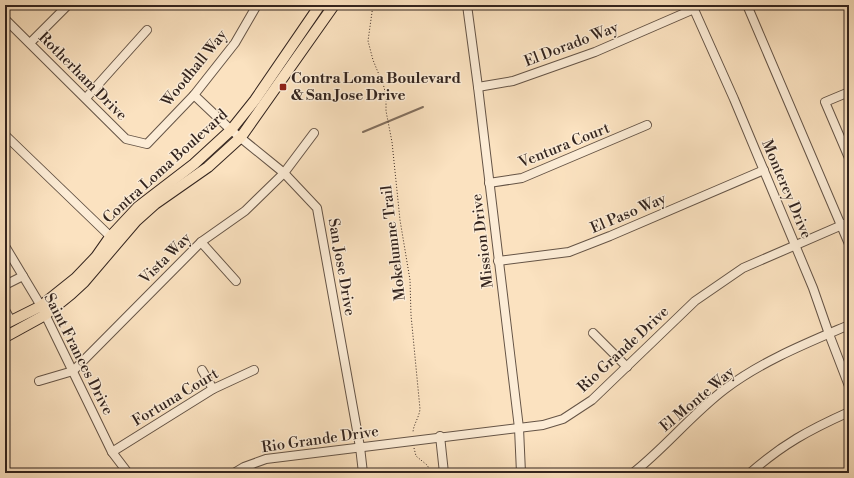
<svg xmlns="http://www.w3.org/2000/svg" width="854" height="478" viewBox="0 0 854 478" font-family="'Libre Bodoni',serif">
<style>
.lines{fill:none;stroke-linecap:round;stroke-linejoin:round}
.stream{stroke:#826f5e;stroke-width:2}
.minor-casing{stroke:#655446;stroke-width:10}
.major-casing{stroke:#33241e;stroke-width:12}
.path{stroke:#33241e;stroke-width:1;stroke-dasharray:1 2;stroke-linecap:butt}
.minor{stroke:#fcecd6;stroke-width:8}
.major{stroke:#fbe2c0;stroke-width:10}
.poi-dot{fill:#8f2418;stroke:#fcecd6;stroke-width:1.5}
.labels{text-anchor:middle;stroke-width:3;stroke-linejoin:round;paint-order:stroke}
.street-label{font-size:15px;fill:#33241e;stroke:#fcecd6}
.poi-label{font-size:15px;font-weight:bold;fill:#33241e;stroke:#fcecd6;text-anchor:start}
</style>
<rect width="100%" height="100%" fill="#fbe2c0"/>
<filter id="stains"><feTurbulence type="fractalNoise" baseFrequency=".005" numOctaves="4"/><feColorMatrix values="0 0 0 0 .2 0 0 0 0 .09 0 0 0 0 .02 0 0 0 .5 -.17"/></filter>
<radialGradient id="worn" r=".72"><stop offset=".6" stop-color="#630" stop-opacity="0"/><stop offset="1" stop-color="#630" stop-opacity=".3"/></radialGradient>
<g class="lines">
<!-- stream -->
<path class="stream" d="M363,132L423,107"/>
<defs>
<g id="minor">
<path d="M467,5L478,87L519,428L521,473"/>
<path d="M692,5L734,99L813,288L829,334L849,386"/>
<path d="M747,5L849,244"/>
<path d="M5,19L126,139L147,144L194,95L235,43L257,5"/>
<path d="M30,43L68,5"/>
<path d="M478,87L513,81L595,52L694,9"/>
<path d="M849,92L825,102L849,158"/>
<path d="M194,95L231,130L284,173L317,208L360,447L363,473"/>
<path d="M86,98L147,30"/>
<path d="M5,135L114,240"/>
<path d="M489,183L522,178L647,125"/>
<path d="M201,242L236,281"/>
<path d="M5,246L41,306L112,452L128,473"/>
<path d="M498,261L569,252L610,236L764,170"/>
<path d="M5,285L23,276"/>
<path d="M5,310L11,321"/>
<path d="M593,333L627,367"/>
<path d="M202,370L213,389"/>
<path d="M39,381L73,371L201,242L245,211L284,173L314,133"/>
<path d="M440,436L444,473"/>
<path d="M112,452L213,389L254,370"/>
<path d="M234,473L244,467L266,459L543,425L563,419L592,400L695,301L743,268L849,222"/>
<path d="M633,473C666,447 692,414 725,389C762,361 807,343 849,325"/>
<path d="M750,473C783,444 809,430 849,412"/>
</g>
<g id="major">
<path d="M5,324L41,306L76,278L96,257L110,237L138,207L194,164L231,130L255,100L320,5"/>
<path d="M5,337L45,315L71,294L84,282L136,221L155,204L208,167L241,137L334,5"/>
</g>
</defs>
<!-- minor casing -->
<use href="#minor" class="minor-casing"/>
<!-- major casing -->
<use href="#major" class="major-casing"/>
<!-- path -->
<g class="path">
<path d="M373,5L368,41L373,60L384,87L386,97V111L392,142L400,220L410,280L411,315L420,409C419,418 413,425 413,433"/>
<path d="M414,448L416,456L427,465L432,473"/>
</g>
<!-- minor -->
<use href="#minor" class="minor"/>
<!-- major -->
<use href="#major" class="major"/>
</g>
<!-- markers -->
<rect class="poi-dot" x="279" y="83" width="8" height="8" rx="2"/>
<g class="labels">
<!-- street labels -->
<g class="street-label">
<text transform="translate(571 44) rotate(-21)" y="5">El Dorado Way</text>
<text transform="translate(194 68) rotate(-51)" y="5">Woodhall Way</text>
<text transform="translate(83 76) rotate(45)" y="5">Rotherham Drive</text>
<text transform="translate(564 145) rotate(-22)" y="5">Ventura Court</text>
<text transform="translate(165 166) rotate(-42)" y="5">Contra Loma Boulevard</text>
<text transform="translate(787 189) rotate(67)" y="5">Monterey Drive</text>
<text transform="translate(628 213) rotate(-23)" y="5">El Paso Way</text>
<text transform="translate(482 241) rotate(-97)" y="5">Mission Drive</text>
<text transform="translate(393 243) rotate(-97)" y="5">Mokelumne Trail</text>
<text transform="translate(165 258) rotate(-45)" y="5">Vista Way</text>
<text transform="translate(342 267) rotate(80)" y="5">San Jose Drive</text>
<text transform="translate(623 349) rotate(-43)" y="5">Rio Grande Drive</text>
<text transform="translate(79 354) rotate(63)" y="5">Saint Frances Drive</text>
<text transform="translate(175 397) rotate(-31)" y="5">Fortuna Court</text>
<text transform="translate(697 399) rotate(-40)" y="5">El Monte Way</text>
<text transform="translate(320 439) rotate(-8)" y="5">Rio Grande Drive</text>
</g>
<!-- poi labels -->
<g class="poi-label">
<text x="291" y="83">Contra Loma Boulevard<tspan x="291" dy="17">&amp; San Jose Drive</tspan></text>
</g>
</g>
<!-- margin -->
<rect width="854" height="478" fill="none" stroke="#fbe2c0" stroke-width="20"/>
<rect x="6" y="6" width="842" height="466" fill="none" stroke="#33241e" stroke-width="2"/>
<rect x="10" y="10" width="834" height="458" fill="none" stroke="#33241e"/>
<rect width="100%" height="100%" filter="url(#stains)"/>
<rect width="100%" height="100%" fill="url(#worn)"/>
</svg>
